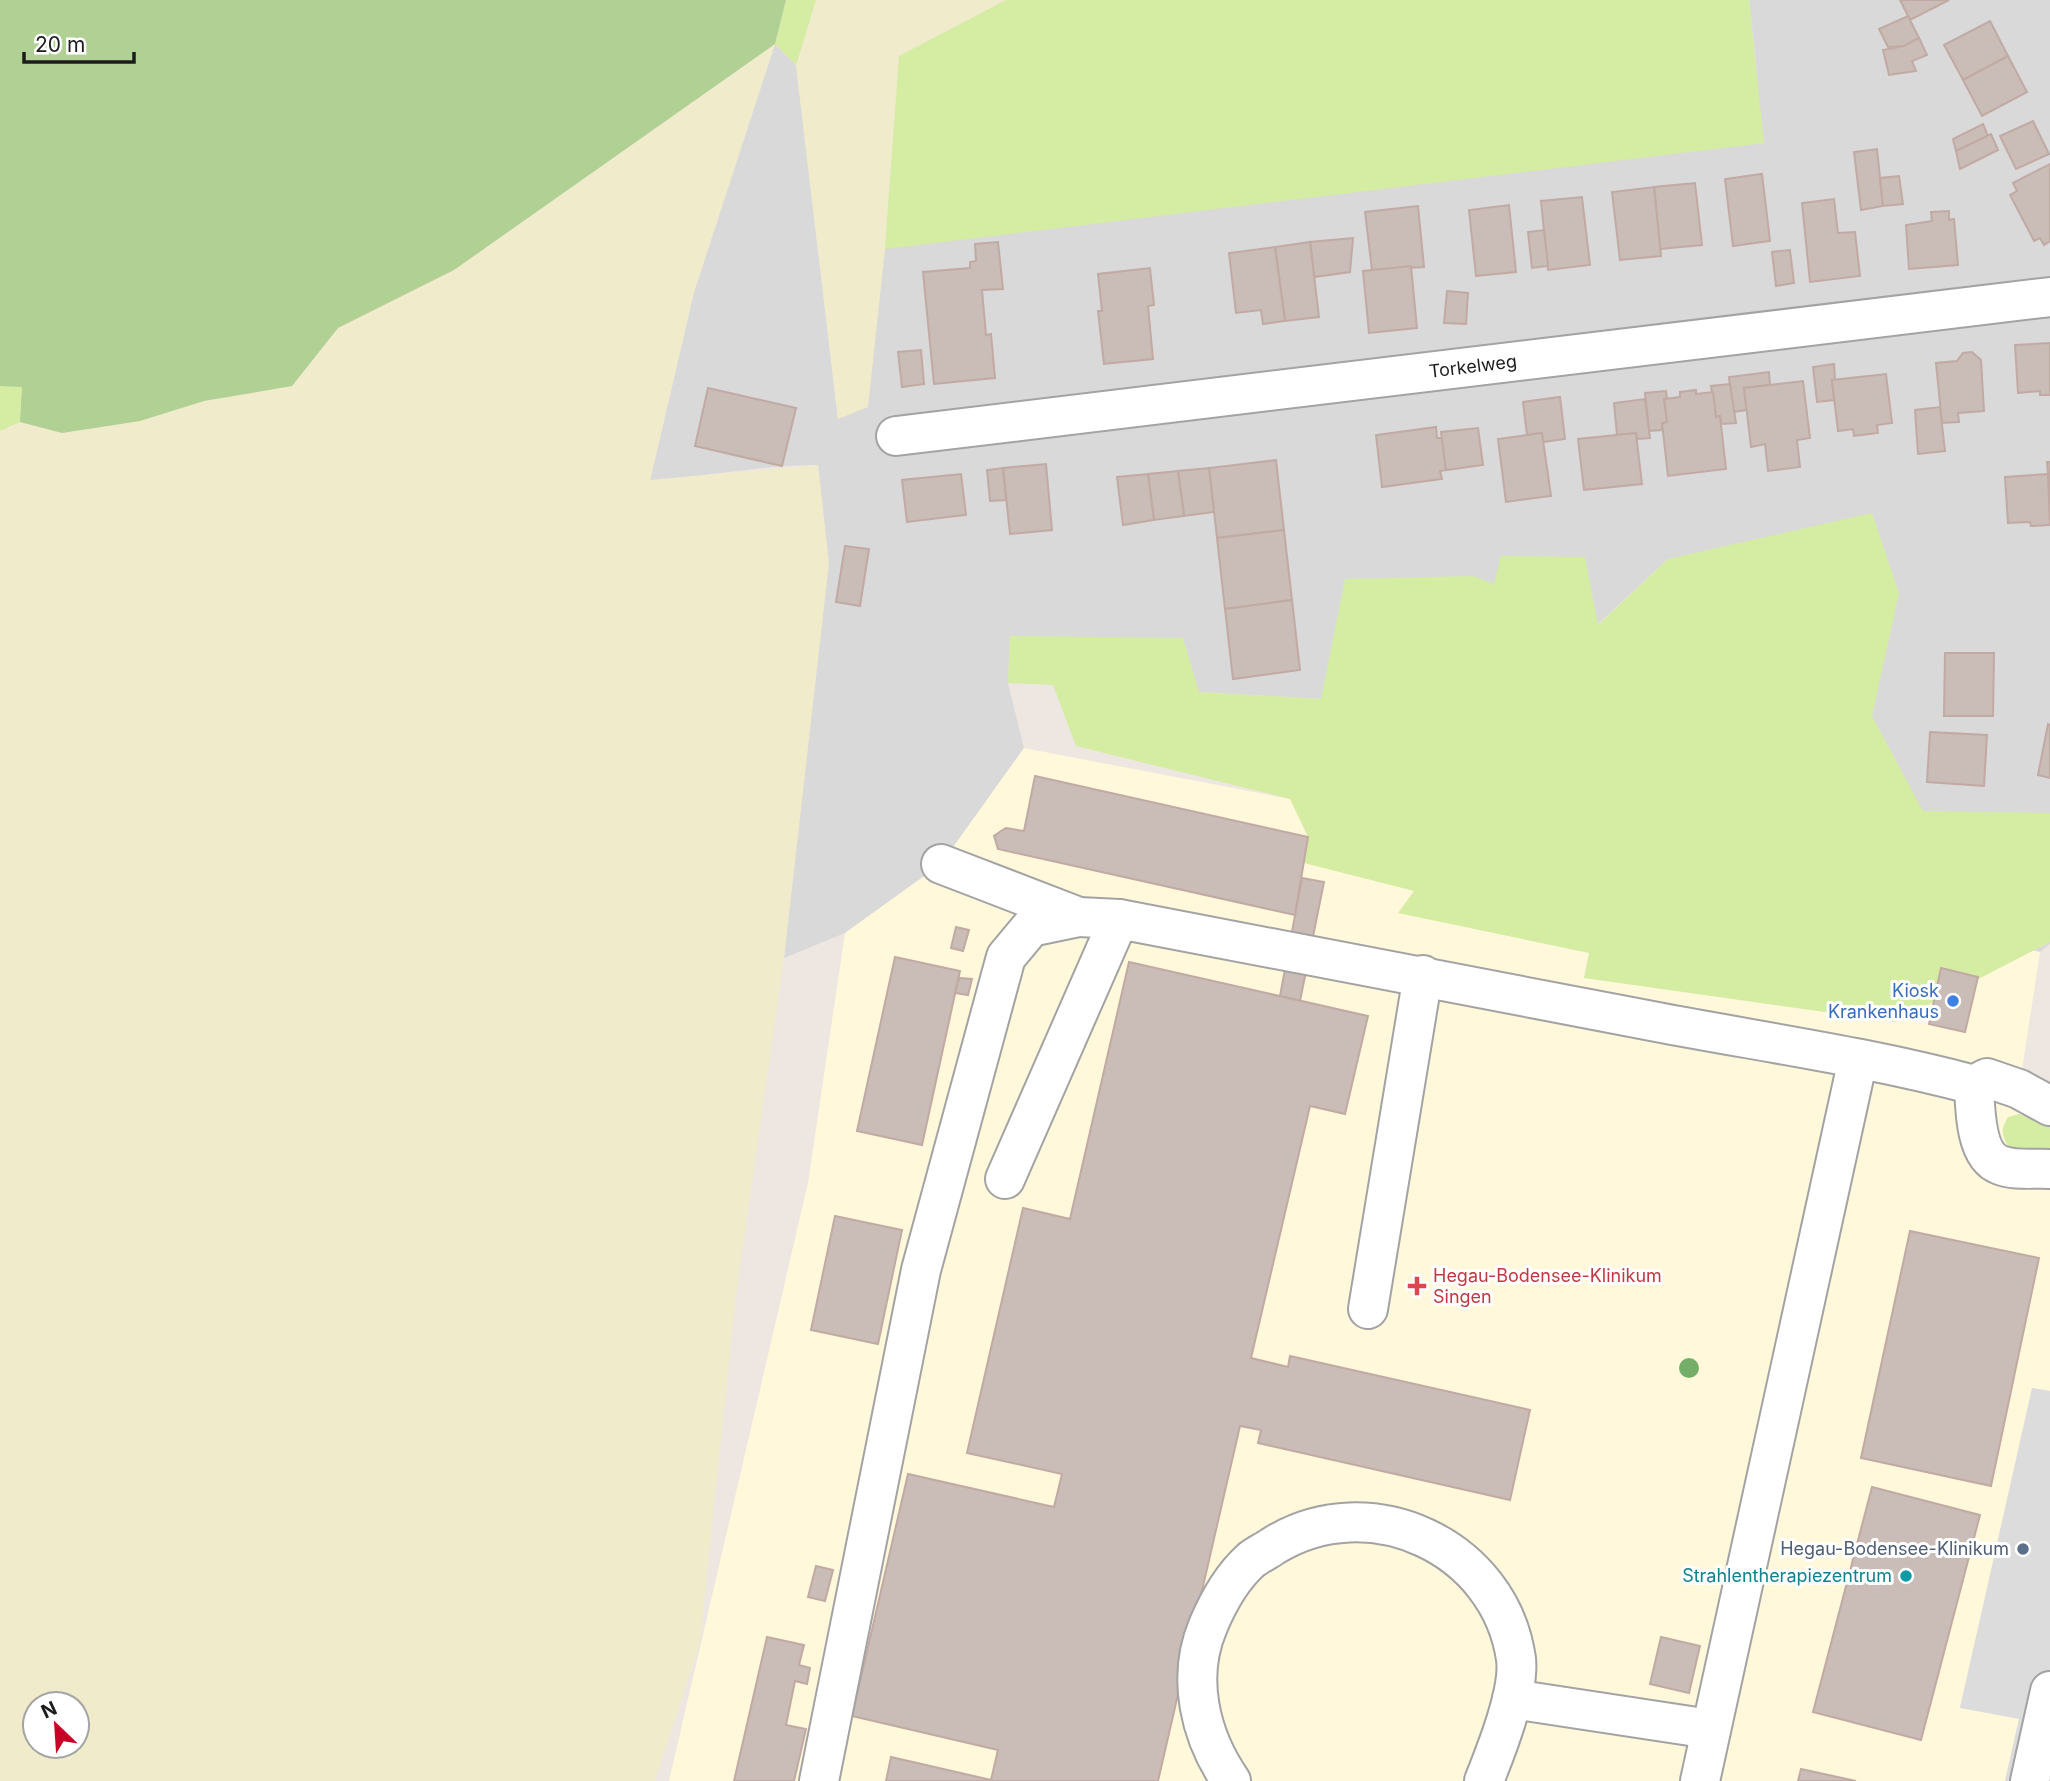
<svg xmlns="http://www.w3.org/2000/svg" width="2050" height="1781" viewBox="0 0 2050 1781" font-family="Inter,sans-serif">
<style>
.residential{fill:#dad9d9}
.education{fill:#fff8da}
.farmland{fill:#efebcb;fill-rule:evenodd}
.grass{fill:#d5eca3}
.forest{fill:#b1d093}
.parking{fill:#dcdcdc}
.building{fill:#cabcb7;stroke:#c1aaa3;stroke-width:2}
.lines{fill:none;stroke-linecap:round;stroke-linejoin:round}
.minor-casing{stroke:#a3a3a3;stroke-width:42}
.minor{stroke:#fff;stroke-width:38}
.tree{fill:#75ae68}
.shop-dot{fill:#3f7fe0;stroke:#fff;stroke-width:2.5}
.health-dot{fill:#e0444e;stroke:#fff;stroke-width:2.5}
.service-dot{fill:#5c6f8a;stroke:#fff;stroke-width:2.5}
.culture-dot{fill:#0f9aa8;stroke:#fff;stroke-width:2.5}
.labels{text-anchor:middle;stroke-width:6;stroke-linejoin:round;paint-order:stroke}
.street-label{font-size:18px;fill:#1c1c1c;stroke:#fff}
.shop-label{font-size:18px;fill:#366cbe;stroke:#fff;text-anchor:end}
.health-label{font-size:18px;fill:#be3a42;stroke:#fff;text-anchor:start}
.service-label{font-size:18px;fill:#4e5e75;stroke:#fff;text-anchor:end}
.culture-label{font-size:18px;fill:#0d838f;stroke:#fff;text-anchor:end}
</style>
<rect width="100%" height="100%" fill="#eee7e1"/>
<!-- residential -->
<path class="residential" d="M1749,0H2050V944L2040,952L1790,902L1668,559L1597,625L1494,585L1321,699L1199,692L1010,636L1008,683L1024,748L941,864L845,933L784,958L826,545L818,465L782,466L650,481L694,292L775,44L796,65L838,419L885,249L891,166L1757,74Z"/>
<!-- education -->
<path class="education" d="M1024,748L1290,799L2040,952L2019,1089L2050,1126V1391L2033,1388L1960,1707L2019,1719L2005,1781H669L808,1183L845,933L941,864Z"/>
<!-- farmland -->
<g class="farmland">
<path d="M816,0H1006L899,56L885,249L868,407L838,419L796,65Z"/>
<path d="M775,44L694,292L650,480L818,465L829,563L784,958L736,1295L700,1642L655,1781H0V431L20,422L62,433L140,421L204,401L291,386L338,328L454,270ZM35,1704H77V1746H35Z"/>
</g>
<!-- grass -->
<g class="grass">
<path d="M786,0H816L796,65L775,44Z"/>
<path d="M1006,0H1749L1764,143L885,249L899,56Z"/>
<path d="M0,386H22L20,422L0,431Z"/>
<path d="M1872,513L1899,593L1872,716L1923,811L2050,813V942L1895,1022L1584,978L1589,953L1398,913L1414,891L1304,863L1308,837L1290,799L1076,746L1053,685L1008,683L1010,636L1183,638L1199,692L1321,699L1345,579L1473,576L1494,584L1501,556L1585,557L1598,625L1668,559Z"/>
<path d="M2019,1114L2050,1125V1152L2029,1151L2008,1146C2001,1134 2001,1129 2008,1117Z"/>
</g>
<!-- forest -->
<path class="forest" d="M0,0H786L775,44L454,270L338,328L292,386L204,401L140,421L62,433L20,422L22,387L0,386Z"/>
<!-- parking -->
<path class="parking" d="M2032,1388L2050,1391V1781H2005L2019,1719L1960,1708Z"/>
<!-- building -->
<g class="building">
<path d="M1900,0H1949L1910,20Z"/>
<path d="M1908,16L1919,38L1904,46L1888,47L1879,29Z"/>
<path d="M1990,21L2008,56L1963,80L1944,45Z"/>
<path d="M1919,38L1927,55L1912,61L1916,71L1889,75L1883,50L1904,46Z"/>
<path d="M2008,56L2027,92L1982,116L1963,80Z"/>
<path d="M2033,121L2049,154L2016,169L2000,136Z"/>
<path d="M1983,124L1988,136L1956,151L1953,139Z"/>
<path d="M1991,134L1998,150L1960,169L1956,151Z"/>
<path d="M1877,149L1883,206L1861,210L1854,152Z"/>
<path d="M2050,164V241L2044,245L2040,238L2034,241L2010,195L2017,191L2013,183Z"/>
<path d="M1762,174L1770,241L1733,246L1725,179Z"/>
<path d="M1899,176L1903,204L1883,206L1880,178Z"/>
<path d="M1695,183L1702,245L1660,249L1654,187Z"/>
<path d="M1654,187L1661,256L1620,260L1612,192Z"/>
<path d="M1582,197L1590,265L1548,270L1541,201Z"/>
<path d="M1834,199L1838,233L1855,232L1860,276L1810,282L1802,203Z"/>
<path d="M1509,205L1516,272L1476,276L1469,210Z"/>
<path d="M1418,206L1424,267L1372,270L1365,212Z"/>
<path d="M1949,211V220L1954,219L1958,265L1909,269L1906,225L1932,221L1931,212Z"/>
<path d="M1544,230L1548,266L1532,268L1528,232Z"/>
<path d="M1353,238L1350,272L1314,277L1310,242Z"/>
<path d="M998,242L1003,289L982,290L986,335L991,334L995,378L934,384L923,272L970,268V262L976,261L975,244Z"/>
<path d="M1310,242L1319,317L1285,321L1275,247Z"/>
<path d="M1275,247L1285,321L1263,324L1261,310L1236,313L1229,253Z"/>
<path d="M1790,250L1794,283L1776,286L1772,252Z"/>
<path d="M1411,266L1417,328L1369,333L1363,271Z"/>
<path d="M1150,268L1154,305L1148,306L1153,359L1104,364L1098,311H1102L1098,274Z"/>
<path d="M1447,291L1468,293L1466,324L1444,323Z"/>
<path d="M2050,343V395H2040V391L2018,393L2015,345Z"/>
<path d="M921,350L924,384L902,387L898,352Z"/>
<path d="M1972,352L1981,360L1984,411L1958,413L1959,422L1942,423L1936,363L1957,361L1963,353Z"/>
<path d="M1834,364L1835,380H1832L1834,400L1817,402L1813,367Z"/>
<path d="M1769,372L1770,385L1744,388L1747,410L1733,412L1729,377Z"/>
<path d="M1886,374L1892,423L1877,425L1878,433L1854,436L1853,429L1838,431L1832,380Z"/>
<path d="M1803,381L1810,438L1797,440L1800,467L1768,471L1765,444L1751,447L1744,388Z"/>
<path d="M1730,384L1736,423L1721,424L1720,416L1716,417L1711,386Z"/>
<path d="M708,388L796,408L782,466L695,446Z"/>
<path d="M1696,390V394L1713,392L1716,417L1720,416L1726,469L1668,476L1662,423L1667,422L1664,399L1680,397V392Z"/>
<path d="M1666,391L1667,398L1664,399L1667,422L1662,423V430L1649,431L1645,393Z"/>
<path d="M1560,397L1565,439L1543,442L1542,433L1527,435L1523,402Z"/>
<path d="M1645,399L1650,438L1637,439L1636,433L1617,435L1614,403Z"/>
<path d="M1940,407L1945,451L1918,454L1915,410Z"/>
<path d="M1436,427L1437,438H1442L1446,470L1440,471L1442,479L1382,487L1376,435Z"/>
<path d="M1478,428L1483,465L1446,470L1441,432Z"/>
<path d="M1542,433L1551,496L1506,502L1498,439Z"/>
<path d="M1636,433L1642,484L1584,490L1578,439Z"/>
<path d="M1276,460L1284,530L1217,538L1209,468Z"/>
<path d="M2047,462H2050V505L2048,474Z"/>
<path d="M1046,464L1052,530L1010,534L1003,468Z"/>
<path d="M1003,468L1006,500L990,501L987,470Z"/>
<path d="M1209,468L1214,512L1184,516L1178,471Z"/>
<path d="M1178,471L1184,516L1154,520L1148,474Z"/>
<path d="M961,474L966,515L907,522L902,480Z"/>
<path d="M1148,474L1154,520L1123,525L1117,477Z"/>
<path d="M2048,474L2050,525L2031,526L2030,522L2008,523L2005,477Z"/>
<path d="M1284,530L1292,600L1225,609L1217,538Z"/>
<path d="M845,546L869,549L860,606L836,602Z"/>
<path d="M1292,600L1300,670L1233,679L1225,609Z"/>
<path d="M1945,653H1994L1993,716H1944Z"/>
<path d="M2048,724L2050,725V778L2038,775Z"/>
<path d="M1930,732L1987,735L1984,786L1927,782Z"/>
<path d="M1035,776L1308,837L1295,915L998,849L994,836L1001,831L1006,828L1024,831Z"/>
<path d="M1302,878L1324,882L1300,1001L1280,996Z"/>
<path d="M956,927L969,930L963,951L951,948Z"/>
<path d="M895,957L960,971L922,1145L857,1131Z"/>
<path d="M1129,962L1368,1016L1345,1114L1310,1106L1251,1358L1288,1367L1290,1356L1530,1410L1510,1500L1258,1443L1261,1430L1240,1426L1158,1781H886L891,1757L991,1780L998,1750L852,1716L908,1474L1054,1507L1062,1474L967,1453L1023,1208L1070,1219Z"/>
<path d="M1941,968L1978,977L1965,1032L1929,1024Z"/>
<path d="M959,978L972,979L968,995L955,993Z"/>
<path d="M835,1216L902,1230L878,1344L811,1330Z"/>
<path d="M1910,1231L2039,1258L1991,1486L1861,1458Z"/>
<path d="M1872,1487L1980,1515L1921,1740L1813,1712Z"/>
<path d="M816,1566L833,1570L825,1601L808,1597Z"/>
<path d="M767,1637L804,1645L799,1665L810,1668L807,1684L795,1681L786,1725L806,1729L794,1781H734Z"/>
<path d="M1661,1637L1700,1646L1689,1693L1650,1684Z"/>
<path d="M1801,1769L1856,1781H1798Z"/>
</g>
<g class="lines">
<defs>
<g id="minor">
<path id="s1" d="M896,436L2050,297"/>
<path d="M941,864L1079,917L1119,919C1298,952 1477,987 1657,1022C1762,1042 1870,1057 1974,1085L1987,1078L2019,1089L2050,1106"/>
<path d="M1974,1085C1975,1108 1975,1156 2000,1165C2015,1171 2035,1168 2050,1169"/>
<path d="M1005,1179L1119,919"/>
<path d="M1368,1309L1423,975"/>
<path d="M1512,1699L1710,1729"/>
<path d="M819,1781L921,1270L1006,957L1031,927L1079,917"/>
<path d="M1231,1781C1200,1736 1186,1678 1208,1626C1218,1602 1231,1578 1251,1560C1257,1555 1266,1551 1273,1546C1369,1486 1500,1546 1516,1659C1520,1691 1496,1751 1484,1781"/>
<path d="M1700,1781L1858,1059"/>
<path d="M2030,1781L2050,1691"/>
</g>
</defs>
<!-- minor casing -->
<use href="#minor" class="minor-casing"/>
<!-- minor -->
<use href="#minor" class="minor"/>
</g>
<!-- trees -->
<circle class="tree" cx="1689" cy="1368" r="10"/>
<!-- markers -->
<circle class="shop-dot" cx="1953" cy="1001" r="7"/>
<path class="health-dot" d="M1413.5 1275.5h7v7h7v7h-7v7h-7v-7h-7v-7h7z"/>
<circle class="service-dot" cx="2023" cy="1549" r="7"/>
<circle class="culture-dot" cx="1906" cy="1576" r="7"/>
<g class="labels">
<!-- street labels -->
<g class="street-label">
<text dy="6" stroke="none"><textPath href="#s1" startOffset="581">Torkelweg</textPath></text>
</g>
<!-- shop labels -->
<g class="shop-label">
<text x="1939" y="997">Kiosk<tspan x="1939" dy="21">Krankenhaus</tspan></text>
</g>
<!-- health labels -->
<g class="health-label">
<text x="1433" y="1282">Hegau-Bodensee-Klinikum<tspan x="1433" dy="21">Singen</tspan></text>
</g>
<!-- service labels -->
<g class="service-label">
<text x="2009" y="1555">Hegau-Bodensee-Klinikum</text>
</g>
<!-- culture labels -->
<g class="culture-label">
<text x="1892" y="1582">Strahlentherapiezentrum</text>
</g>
</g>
<!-- north arrow -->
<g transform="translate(56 1725) rotate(335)"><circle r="33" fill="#ffffff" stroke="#a4a4a4" stroke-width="2"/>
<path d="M0-5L12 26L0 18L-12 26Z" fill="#c90026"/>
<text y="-10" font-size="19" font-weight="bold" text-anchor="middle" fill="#1c1c1c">N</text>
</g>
<!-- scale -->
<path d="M24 52v10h110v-10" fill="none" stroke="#1c1c1c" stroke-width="3.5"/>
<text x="35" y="52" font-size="21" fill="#1c1c1c" stroke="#ffffff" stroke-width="5" paint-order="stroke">20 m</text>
</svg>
